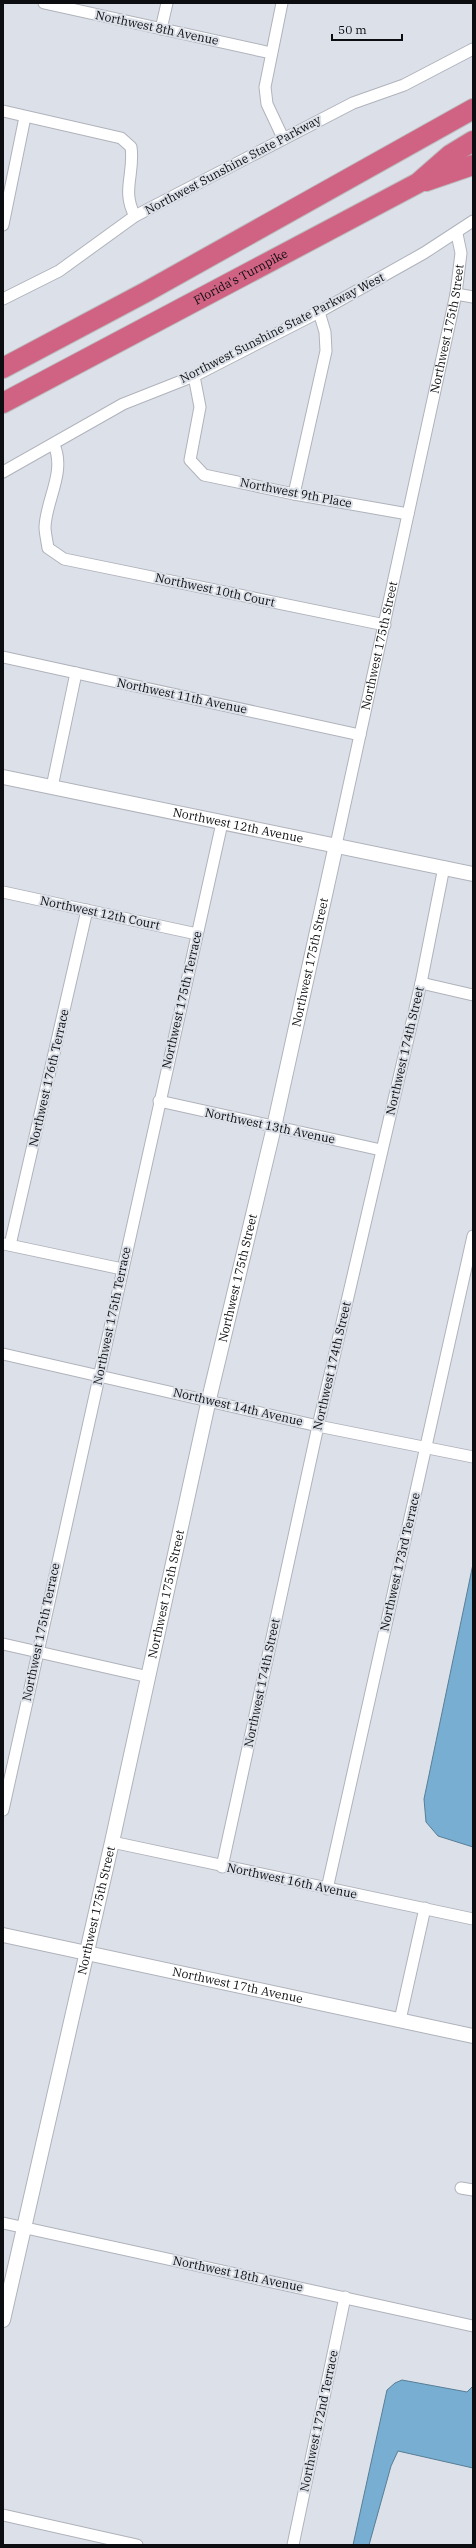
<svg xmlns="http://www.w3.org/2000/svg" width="476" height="2548" viewBox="0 0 476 2548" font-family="'IBM Plex Serif',serif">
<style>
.water{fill:#78aed1;stroke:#587e97}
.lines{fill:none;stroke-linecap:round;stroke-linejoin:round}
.minor-casing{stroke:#b0b3bc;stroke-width:13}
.tertiary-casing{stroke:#b0b3bc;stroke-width:16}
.motorway-casing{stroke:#bbbbbc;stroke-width:22}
.minor{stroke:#fff;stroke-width:11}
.tertiary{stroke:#fff;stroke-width:14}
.motorway{stroke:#d06383;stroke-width:20}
.labels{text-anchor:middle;stroke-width:4;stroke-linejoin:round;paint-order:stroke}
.street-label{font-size:12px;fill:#0c0d10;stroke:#dce0e8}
</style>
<rect width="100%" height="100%" fill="#dce0e8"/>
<!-- water -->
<g class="water">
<path d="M473,1564V1847L438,1836L426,1822L424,1799Z"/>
<path d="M402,2380L467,2392L473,2386V2468L398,2451L391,2466L369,2545H353L387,2390L395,2383Z"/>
</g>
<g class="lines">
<defs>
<g id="minor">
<path d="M44,3L271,53"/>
<path d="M282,3L265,87L267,104L283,138"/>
<path d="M161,29L167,3"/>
<path d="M3,111L121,138L131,147C135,173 121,191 135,216"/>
<path d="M3,225L25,117"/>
<path d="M456,294L473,297"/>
<path d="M3,299L59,271L135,216L353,103L404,85L473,49"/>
<path d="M194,376L200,407L190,460L204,475L294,494L408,514"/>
<path d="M54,445C66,472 46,500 45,527C45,533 47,541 48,548L64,559L385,625"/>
<path d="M3,472L123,404L194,376L319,312L424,253L473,221"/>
<path d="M294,494L326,351L325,332L319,312"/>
<path d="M3,657L360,735"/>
<path d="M52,787L76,673"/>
<path id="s1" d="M336,845L456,294L461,253L457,234"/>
<path d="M3,892L197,934"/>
<path d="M421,983L473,995"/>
<path d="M159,1101L381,1150"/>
<path d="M4,1244L122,1269"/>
<path d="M10,1245L87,910"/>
<path d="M3,1354L318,1426L473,1457"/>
<path d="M3,1644L149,1677"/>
<path d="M3,1810L222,823"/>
<path d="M112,1842L473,1919"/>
<path d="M222,1867L318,1426L421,983L444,867"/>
<path d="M327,1889L473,1236"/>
<path d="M400,2020L425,1908"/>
<path d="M461,2188L473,2190"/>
<path d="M3,2223L473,2326"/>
<path d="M3,2515L137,2545"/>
<path d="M293,2545L345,2297"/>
</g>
<g id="tertiary">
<path id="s2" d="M3,777L473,874"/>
<path id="s3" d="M3,1935L473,2036"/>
<path id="s4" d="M3,2320L112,1842L209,1399L274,1127L336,845"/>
</g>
<g id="motorway">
<path d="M426,181L473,165"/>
<path d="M3,368L146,292L473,109"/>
<path id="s5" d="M3,403L418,183L450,155L473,141"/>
</g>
</defs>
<!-- minor casing -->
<use href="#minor" class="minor-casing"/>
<!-- tertiary casing -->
<use href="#tertiary" class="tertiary-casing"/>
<!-- motorway casing -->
<use href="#motorway" class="motorway-casing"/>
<!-- minor -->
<use href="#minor" class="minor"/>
<!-- tertiary -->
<use href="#tertiary" class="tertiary"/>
<!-- motorway -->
<use href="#motorway" class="motorway"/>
</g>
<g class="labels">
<!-- street labels -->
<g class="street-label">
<text transform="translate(157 28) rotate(12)" y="4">Northwest 8th Avenue</text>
<text transform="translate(233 165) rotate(-28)" y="4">Northwest Sunshine State Parkway</text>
<text dy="4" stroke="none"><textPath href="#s5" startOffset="269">Florida's Turnpike</textPath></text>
<text transform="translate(282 328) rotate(-27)" y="4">Northwest Sunshine State Parkway West</text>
<text dy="4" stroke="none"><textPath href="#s1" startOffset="528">Northwest 175th Street</textPath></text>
<text transform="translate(296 493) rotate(11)" y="4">Northwest 9th Place</text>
<text transform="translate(215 590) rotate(12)" y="4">Northwest 10th Court</text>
<text dy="4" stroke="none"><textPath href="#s1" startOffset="204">Northwest 175th Street</textPath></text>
<text transform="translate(182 696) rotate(12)" y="4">Northwest 11th Avenue</text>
<text dy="4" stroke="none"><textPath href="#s2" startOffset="240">Northwest 12th Avenue</textPath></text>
<text transform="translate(100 913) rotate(12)" y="4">Northwest 12th Court</text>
<text dy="4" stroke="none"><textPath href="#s4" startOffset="1392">Northwest 175th Street</textPath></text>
<text transform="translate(182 1000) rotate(-77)" y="4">Northwest 175th Terrace</text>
<text transform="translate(405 1051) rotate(-77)" y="4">Northwest 174th Street</text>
<text transform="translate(49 1078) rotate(-77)" y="4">Northwest 176th Terrace</text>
<text transform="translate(270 1126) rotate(12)" y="4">Northwest 13th Avenue</text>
<text dy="4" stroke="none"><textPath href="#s4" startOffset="1068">Northwest 175th Street</textPath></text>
<text transform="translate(112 1316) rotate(-78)" y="4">Northwest 175th Terrace</text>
<text transform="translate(332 1366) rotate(-77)" y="4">Northwest 174th Street</text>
<text transform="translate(238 1407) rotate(13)" y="4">Northwest 14th Avenue</text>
<text transform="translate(400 1562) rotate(-77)" y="4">Northwest 173rd Terrace</text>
<text dy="4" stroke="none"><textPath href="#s4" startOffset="744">Northwest 175th Street</textPath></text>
<text transform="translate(41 1632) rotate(-78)" y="4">Northwest 175th Terrace</text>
<text transform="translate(262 1683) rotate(-78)" y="4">Northwest 174th Street</text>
<text transform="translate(292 1881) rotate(12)" y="4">Northwest 16th Avenue</text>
<text dy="4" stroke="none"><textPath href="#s4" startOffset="420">Northwest 175th Street</textPath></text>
<text dy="4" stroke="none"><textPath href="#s3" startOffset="240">Northwest 17th Avenue</textPath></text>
<text transform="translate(238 2274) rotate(12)" y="4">Northwest 18th Avenue</text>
<text transform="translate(319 2421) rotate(-78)" y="4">Northwest 172nd Terrace</text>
</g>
</g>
<!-- border -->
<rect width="476" height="2548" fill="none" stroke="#0c0d10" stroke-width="8"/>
<!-- scale -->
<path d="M332 34v6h70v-6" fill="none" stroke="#0c0d10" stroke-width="2"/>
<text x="338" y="34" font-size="12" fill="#0c0d10" stroke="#dce0e8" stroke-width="3" paint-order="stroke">50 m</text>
</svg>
